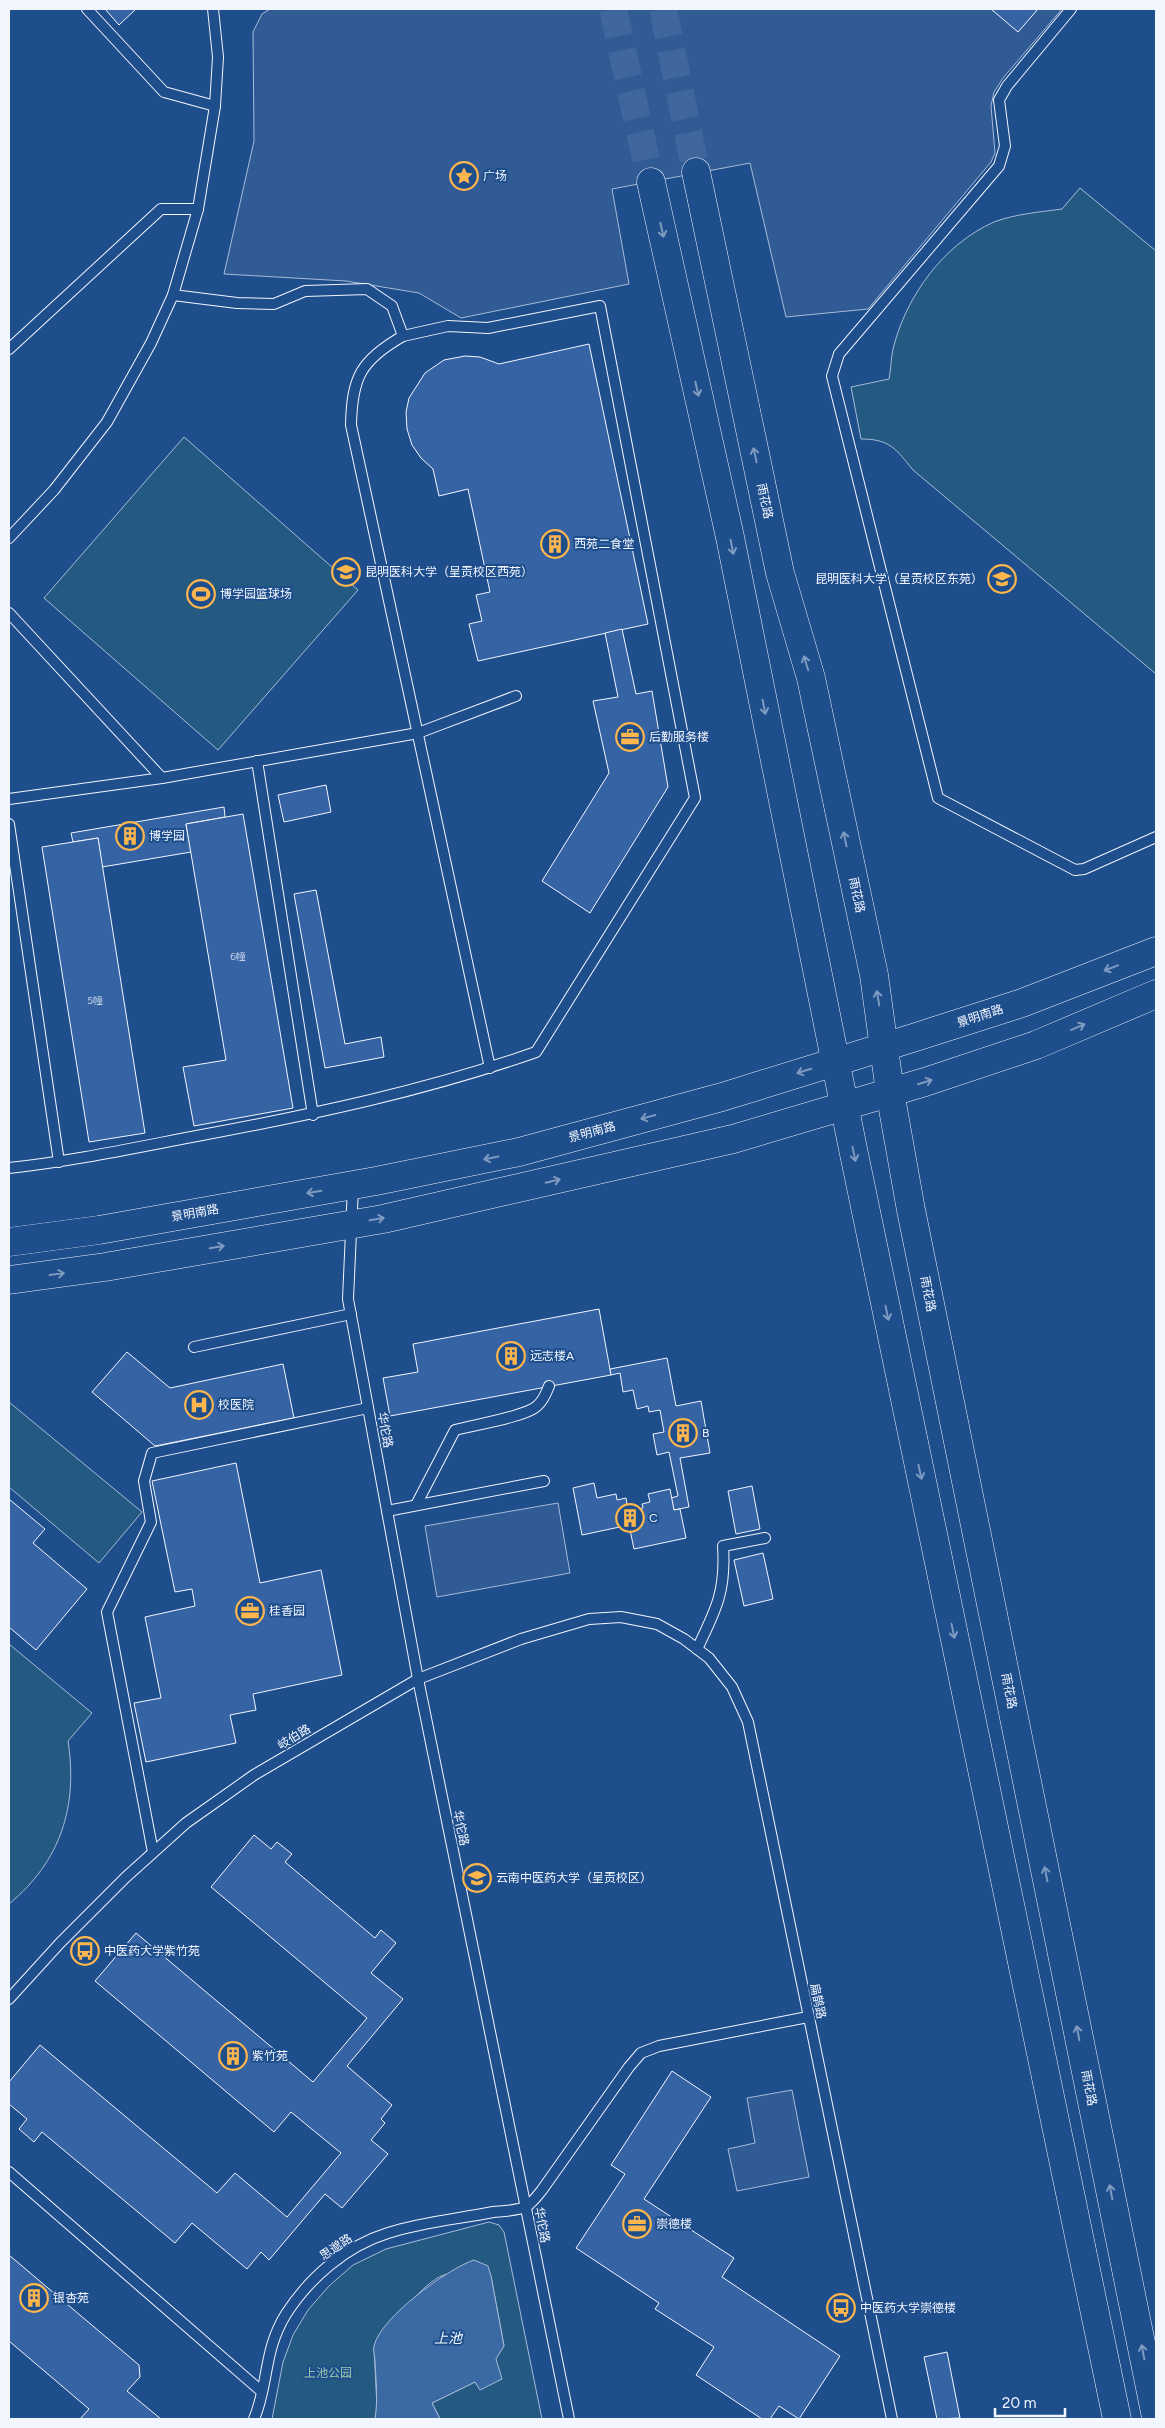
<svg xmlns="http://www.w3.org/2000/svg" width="1165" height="2428" viewBox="0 0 1165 2428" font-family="Figtree,'Noto Sans SC',sans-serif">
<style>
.green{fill:#245a82;stroke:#a8bbd7}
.parking{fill:#305b95;stroke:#a8bbd7}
.water{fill:#3b69a3;stroke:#a8bbd7}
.building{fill:#3563a3;stroke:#f2f6ff}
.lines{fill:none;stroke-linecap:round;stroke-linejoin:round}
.secondary-tunnel{stroke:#3f679d;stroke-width:28;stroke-dasharray:28 14;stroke-linecap:butt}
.lane-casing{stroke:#f2f6ff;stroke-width:12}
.secondary-casing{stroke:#f2f6ff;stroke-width:29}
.lane{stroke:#1f4e8c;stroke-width:10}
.secondary{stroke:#1f4e8c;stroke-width:28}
.oneway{stroke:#7e9ac0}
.labels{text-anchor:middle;stroke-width:4;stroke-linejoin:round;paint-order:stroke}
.number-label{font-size:10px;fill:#c3d1e8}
.poi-label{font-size:12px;fill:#f2f6ff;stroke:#1f4e8c;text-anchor:start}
.street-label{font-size:12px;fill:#f2f6ff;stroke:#1f4e8c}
.park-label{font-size:12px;fill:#97c8a6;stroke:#1f4e8c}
.water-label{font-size:14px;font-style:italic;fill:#f2f6ff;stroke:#1f4e8c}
</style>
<rect width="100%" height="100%" fill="#1f4e8c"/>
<!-- green -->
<g class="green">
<path d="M1080,188L1156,251V674L913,470C896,449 890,439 861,439L851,387L889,379C891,369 891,358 893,349C906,296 944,244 994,222C1015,214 1040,212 1062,209Z"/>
<path d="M184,437L358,590L218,750L44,598Z"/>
<path d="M9,1402L142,1512L99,1563L9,1487Z"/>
<path d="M9,1644L92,1713L68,1741C78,1806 61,1861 9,1904Z"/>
<path d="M489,2222L499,2225L504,2232L542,2419H440L432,2403L475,2382L504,2346L491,2276C479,2276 454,2271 444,2275C422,2282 389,2329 374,2347L377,2407L375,2419H272L283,2362L293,2335L308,2310L329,2286L353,2265L386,2249Z"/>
</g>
<!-- parking -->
<g class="parking">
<path d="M270,9H1062L1003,78L994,92L991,106L995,153L991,162L868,309L786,317L750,163L612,189L629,284L461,318L419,293L346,281L224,274L254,141L253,32L262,14Z"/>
<path d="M558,1503L570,1573L437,1597L425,1526Z"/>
<path d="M792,2090L809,2177L737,2191L728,2149L755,2143L747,2098Z"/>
</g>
<!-- water -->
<path class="water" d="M474,2260L488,2266L491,2276L504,2346L496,2359L502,2379L480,2390L475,2382L432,2403L440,2419H375C378,2400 376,2381 375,2362C375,2357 373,2351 374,2346C380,2318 447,2269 474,2260Z"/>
<!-- building -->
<g class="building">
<path d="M105,9H136L119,25Z"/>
<path d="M991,9H1038L1018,32Z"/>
<path d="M589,344L648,624L478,661L469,624L482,621L476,595L490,592L468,489L439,496L433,469L421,458L412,445L407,429L406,412L409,398L425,373L444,360L465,356L480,357L499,364Z"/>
<path d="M622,629L636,694L652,691L668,787L590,913L542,881L609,773L593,701L618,697L605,633Z"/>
<path d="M326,785L331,812L284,822L278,795Z"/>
<path d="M224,807L225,817L186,824L191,852L102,867L98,838L73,842L71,833Z"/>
<path d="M243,814L293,1108L194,1126L183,1067L226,1060L186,824Z"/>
<path d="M98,838L145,1133L89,1142L42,847Z"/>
<path d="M316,890L345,1044L381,1037L384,1057L325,1068L294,894Z"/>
<path d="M599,1309L611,1375L390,1416L383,1378L418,1372L413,1344Z"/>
<path d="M127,1352L170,1388L283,1364L294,1418L155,1446L92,1392Z"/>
<path d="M667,1358L676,1406L701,1401L710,1453L680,1458L689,1507L674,1510L671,1498L678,1496L669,1452L657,1455L653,1434L664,1432L660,1410L649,1412L648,1406L637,1409L633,1390L623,1392L620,1373L611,1375L610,1369Z"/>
<path d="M236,1463L260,1583L321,1570L342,1675L253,1694L256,1710L230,1715L236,1743L146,1762L134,1703L161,1698L145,1617L195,1606L192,1589L175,1592L152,1481Z"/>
<path d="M594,1483L597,1498L616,1494L617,1500L626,1498L628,1511L643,1508L642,1504L650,1502L648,1494L670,1489L674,1510L680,1509L686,1538L634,1549L629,1525L582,1535L573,1488Z"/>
<path d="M752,1486L760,1529L736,1534L728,1491Z"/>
<path d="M9,1499L45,1529L33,1543L87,1589L36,1650L9,1627Z"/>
<path d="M763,1553L773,1599L744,1606L734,1560Z"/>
<path d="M254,1835L271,1849L277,1842L292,1854L285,1862L375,1938L381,1930L396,1943L371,1973L403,1999L347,2066L392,2105L381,2119L385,2123L371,2140L388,2154L342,2208L325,2194L269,2260L261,2252L247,2269L192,2223L175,2243L42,2132L34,2142L19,2129L27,2119L9,2104V2082L40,2045L217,2193L235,2173L287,2217L341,2153L291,2112L274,2132L95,1981L136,1933L313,2082L367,2018L211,1887Z"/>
<path d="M672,2071L711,2097L644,2199L734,2258L722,2277L840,2356L799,2419L779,2406L770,2419H762L696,2375L714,2347L655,2309L659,2303L576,2248L625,2174L611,2165Z"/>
<path d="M9,2255L139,2365L140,2377L127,2391L161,2419H80L89,2409L9,2341Z"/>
<path d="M947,2352L960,2418L937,2419L924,2357Z"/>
</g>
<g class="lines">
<!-- secondary-tunnel -->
<g class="secondary-tunnel">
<path d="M613,9L651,182"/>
<path d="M663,9L696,172"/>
</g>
<defs>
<g id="lane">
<path d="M87,9L164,92L215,106"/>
<path d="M1071,9L1007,86L999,100L1005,146L999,166L839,354L832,376L938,798L1075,870L1084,869L1156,837"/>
<path d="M403,336C361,360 352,377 351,425L490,1068"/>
<path d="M9,349L161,209H198"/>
<path d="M9,538L54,490L107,422L151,343L173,295L198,209L215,106L218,57L213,9"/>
<path d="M9,613L162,778"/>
<path d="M257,761L313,1115"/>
<path d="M9,799L162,778L418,733L516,696"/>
<path d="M9,824L59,1162"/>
<path d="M9,1168C74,1161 138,1147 202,1135C315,1114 428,1090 536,1052L695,798L600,306L488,328L448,326L403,336L392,306L367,289L305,291L274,304L237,303L173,295"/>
<path d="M353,1187L348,1299L418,1679L569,2419"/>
<path d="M194,1347L351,1314"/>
<path d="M416,1505L455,1430C473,1425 525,1417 537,1406C543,1401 546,1394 549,1386"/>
<path d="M387,1511L544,1481"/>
<path d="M697,1649C716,1610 726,1591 723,1546L765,1538"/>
<path d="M153,1852L107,1612L151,1522L144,1481L152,1453L368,1408"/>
<path d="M9,1999L60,1943L126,1877L186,1823L254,1775L418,1679L521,1639L589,1619L621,1617L657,1624L684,1639L709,1658L732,1687L748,1722L892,2419"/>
<path d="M9,2172L261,2391"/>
<path d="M254,2419C269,2384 263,2351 286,2314C310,2277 346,2246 388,2233C422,2222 458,2219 493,2212C503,2211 518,2211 527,2206C533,2202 538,2195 542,2190L629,2067L641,2053L659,2046L808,2017"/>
</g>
<g id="secondary">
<path d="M696,172L780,573L811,678L874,975L890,1092L911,1210L1156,2417"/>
<path d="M651,182L730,537L853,1149L1117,2419"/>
<path d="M9,1242L99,1230L376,1181L519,1152L722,1097L916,1037L1022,1003L1156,951"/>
<path d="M9,1280L105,1267L383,1219L733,1139L925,1082L1036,1045L1156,994"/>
</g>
</defs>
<!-- lane casing -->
<use href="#lane" class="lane-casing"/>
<!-- secondary casing -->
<use href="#secondary" class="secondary-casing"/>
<!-- lane -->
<use href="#lane" class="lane"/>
<!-- secondary -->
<use href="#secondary" class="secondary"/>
</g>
<!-- one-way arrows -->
<defs><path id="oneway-shaft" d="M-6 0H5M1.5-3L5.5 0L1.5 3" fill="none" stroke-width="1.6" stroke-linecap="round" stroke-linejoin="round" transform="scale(1.25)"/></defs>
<g class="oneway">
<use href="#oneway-shaft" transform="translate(662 230) rotate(77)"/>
<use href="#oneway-shaft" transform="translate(697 389) rotate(77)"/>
<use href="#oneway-shaft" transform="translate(755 455) rotate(-102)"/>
<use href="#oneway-shaft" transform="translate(732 547) rotate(79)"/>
<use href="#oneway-shaft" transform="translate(806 663) rotate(-107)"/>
<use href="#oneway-shaft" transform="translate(764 707) rotate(79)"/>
<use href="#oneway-shaft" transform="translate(845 839) rotate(-102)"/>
<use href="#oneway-shaft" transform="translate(1111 968) rotate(159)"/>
<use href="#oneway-shaft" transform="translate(878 998) rotate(-100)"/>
<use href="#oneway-shaft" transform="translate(1078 1027) rotate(-23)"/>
<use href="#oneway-shaft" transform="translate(804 1071) rotate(163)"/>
<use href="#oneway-shaft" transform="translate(925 1082) rotate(-17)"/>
<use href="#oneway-shaft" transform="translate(648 1117) rotate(165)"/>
<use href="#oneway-shaft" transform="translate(854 1154) rotate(78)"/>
<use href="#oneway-shaft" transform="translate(491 1158) rotate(168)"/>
<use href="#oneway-shaft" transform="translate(553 1181) rotate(-13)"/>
<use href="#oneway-shaft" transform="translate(314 1192) rotate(171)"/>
<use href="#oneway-shaft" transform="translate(377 1219) rotate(-10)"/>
<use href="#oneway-shaft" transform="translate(217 1247) rotate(-10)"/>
<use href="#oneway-shaft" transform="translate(57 1274) rotate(-8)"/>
<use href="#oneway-shaft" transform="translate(887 1313) rotate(78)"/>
<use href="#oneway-shaft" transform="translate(920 1472) rotate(78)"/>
<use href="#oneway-shaft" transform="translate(953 1631) rotate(78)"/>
<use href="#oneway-shaft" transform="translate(1046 1874) rotate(-101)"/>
<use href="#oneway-shaft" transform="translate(1078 2033) rotate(-101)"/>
<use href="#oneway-shaft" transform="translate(1111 2192) rotate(-101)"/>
<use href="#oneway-shaft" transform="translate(1143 2352) rotate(-101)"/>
</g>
<!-- icons -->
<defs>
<symbol id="sight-ring" viewBox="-11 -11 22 22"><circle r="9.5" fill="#1f4e8c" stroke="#ffb74d" stroke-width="1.5"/><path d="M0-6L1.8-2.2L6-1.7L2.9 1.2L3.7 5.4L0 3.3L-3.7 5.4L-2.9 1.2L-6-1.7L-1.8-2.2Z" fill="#ffb74d"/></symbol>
<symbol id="building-ring" viewBox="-11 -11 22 22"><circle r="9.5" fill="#1f4e8c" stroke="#ffb74d" stroke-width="1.5"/><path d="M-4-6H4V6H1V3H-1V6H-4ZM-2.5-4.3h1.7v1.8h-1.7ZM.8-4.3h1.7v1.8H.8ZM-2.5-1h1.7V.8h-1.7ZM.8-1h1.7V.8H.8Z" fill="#ffb74d"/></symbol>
<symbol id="university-ring" viewBox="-11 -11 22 22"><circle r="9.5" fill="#1f4e8c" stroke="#ffb74d" stroke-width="1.5"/><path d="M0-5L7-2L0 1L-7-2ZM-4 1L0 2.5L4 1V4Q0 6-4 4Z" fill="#ffb74d"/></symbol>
<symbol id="stadium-ring" viewBox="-11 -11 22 22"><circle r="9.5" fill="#1f4e8c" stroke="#ffb74d" stroke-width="1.5"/><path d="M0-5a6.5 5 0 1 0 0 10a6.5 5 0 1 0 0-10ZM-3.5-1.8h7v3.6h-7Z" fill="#ffb74d"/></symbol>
<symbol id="office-ring" viewBox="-11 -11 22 22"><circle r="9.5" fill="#1f4e8c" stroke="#ffb74d" stroke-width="1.5"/><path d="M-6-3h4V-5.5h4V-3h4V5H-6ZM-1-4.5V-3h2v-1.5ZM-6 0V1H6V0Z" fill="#ffb74d"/></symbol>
<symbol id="hospital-ring" viewBox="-11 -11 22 22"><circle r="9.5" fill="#1f4e8c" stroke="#ffb74d" stroke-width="1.5"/><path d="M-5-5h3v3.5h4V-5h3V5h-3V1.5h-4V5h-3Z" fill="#ffb74d"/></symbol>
<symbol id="bus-ring" viewBox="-11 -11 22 22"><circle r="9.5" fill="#1f4e8c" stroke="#ffb74d" stroke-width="1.5"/><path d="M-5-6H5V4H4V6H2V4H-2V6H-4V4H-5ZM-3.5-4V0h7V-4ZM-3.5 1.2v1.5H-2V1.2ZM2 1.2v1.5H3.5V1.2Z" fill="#ffb74d"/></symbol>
</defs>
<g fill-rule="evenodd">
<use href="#sight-ring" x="448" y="160" width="32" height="32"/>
<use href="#building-ring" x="539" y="528" width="32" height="32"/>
<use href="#university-ring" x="330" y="556" width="32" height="32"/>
<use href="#university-ring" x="986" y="563" width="32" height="32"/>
<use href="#stadium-ring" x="185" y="578" width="32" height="32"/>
<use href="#office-ring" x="614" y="721" width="32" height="32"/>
<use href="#building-ring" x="114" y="820" width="32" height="32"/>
<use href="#building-ring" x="495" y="1340" width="32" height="32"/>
<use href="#hospital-ring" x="183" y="1389" width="32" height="32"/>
<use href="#building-ring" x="667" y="1417" width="32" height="32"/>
<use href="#building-ring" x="614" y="1502" width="32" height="32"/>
<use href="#office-ring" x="234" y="1595" width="32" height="32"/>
<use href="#university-ring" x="461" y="1862" width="32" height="32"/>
<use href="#bus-ring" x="69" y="1935" width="32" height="32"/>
<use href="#building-ring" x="217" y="2040" width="32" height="32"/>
<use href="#office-ring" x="621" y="2208" width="32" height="32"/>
<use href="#building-ring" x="18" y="2282" width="32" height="32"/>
<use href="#bus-ring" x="825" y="2292" width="32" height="32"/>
</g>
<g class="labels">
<!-- number labels -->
<g class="number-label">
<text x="238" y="960">6幢</text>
<text x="95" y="1004">5幢</text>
</g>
<!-- poi labels -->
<g class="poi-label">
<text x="483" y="180">广场</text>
<text x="574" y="548">西苑二食堂</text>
<text x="365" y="576">昆明医科大学（呈贡校区西苑）</text>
<text x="983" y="583" text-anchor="end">昆明医科大学（呈贡校区东苑）</text>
<text x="220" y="598">博学园篮球场</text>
<text x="649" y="741">后勤服务楼</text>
<text x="149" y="840">博学园</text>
<text x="530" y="1360">远志楼A</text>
<text x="218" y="1409">校医院</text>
<text x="702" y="1437">B</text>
<text x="649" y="1522">C</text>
<text x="269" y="1615">桂香园</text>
<text x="496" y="1882">云南中医药大学（呈贡校区）</text>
<text x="104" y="1955">中医药大学紫竹苑</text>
<text x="252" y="2060">紫竹苑</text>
<text x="656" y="2228">崇德楼</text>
<text x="53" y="2302">银杏苑</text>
<text x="860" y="2312">中医药大学崇德楼</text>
</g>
<!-- street labels -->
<g class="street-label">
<text transform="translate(765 501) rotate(78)" y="4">雨花路</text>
<text transform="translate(857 895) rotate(78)" y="4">雨花路</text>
<text transform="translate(980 1016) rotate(-18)" y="4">景明南路</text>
<text transform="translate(592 1132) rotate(-15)" y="4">景明南路</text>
<text transform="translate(195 1213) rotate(-10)" y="4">景明南路</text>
<text transform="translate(928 1294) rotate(79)" y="4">雨花路</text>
<text transform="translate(385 1430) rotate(79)" y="4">华佗路</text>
<text transform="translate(1009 1691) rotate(79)" y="4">雨花路</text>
<text transform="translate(294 1737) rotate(-31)" y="4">岐伯路</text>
<text transform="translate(461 1828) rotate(78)" y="4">华佗路</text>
<text transform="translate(818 2001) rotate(78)" y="4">扁鹊路</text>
<text transform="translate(1089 2088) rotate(79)" y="4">雨花路</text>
<text transform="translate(542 2225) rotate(79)" y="4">华佗路</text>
<text transform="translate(336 2247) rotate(-34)" y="4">思邈路</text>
</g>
<!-- park labels -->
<g class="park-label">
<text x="328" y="2377">上池公园</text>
</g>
<!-- water labels -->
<g class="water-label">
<text x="448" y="2343">上池</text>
</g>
</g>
<!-- border -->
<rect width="1165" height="2428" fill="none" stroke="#f2f6ff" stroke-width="20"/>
<!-- scale -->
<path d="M995 2408v8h70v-8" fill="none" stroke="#f2f6ff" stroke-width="2.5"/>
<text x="1002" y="2408" font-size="15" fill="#f2f6ff" stroke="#1f4e8c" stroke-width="4" paint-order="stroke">20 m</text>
</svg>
